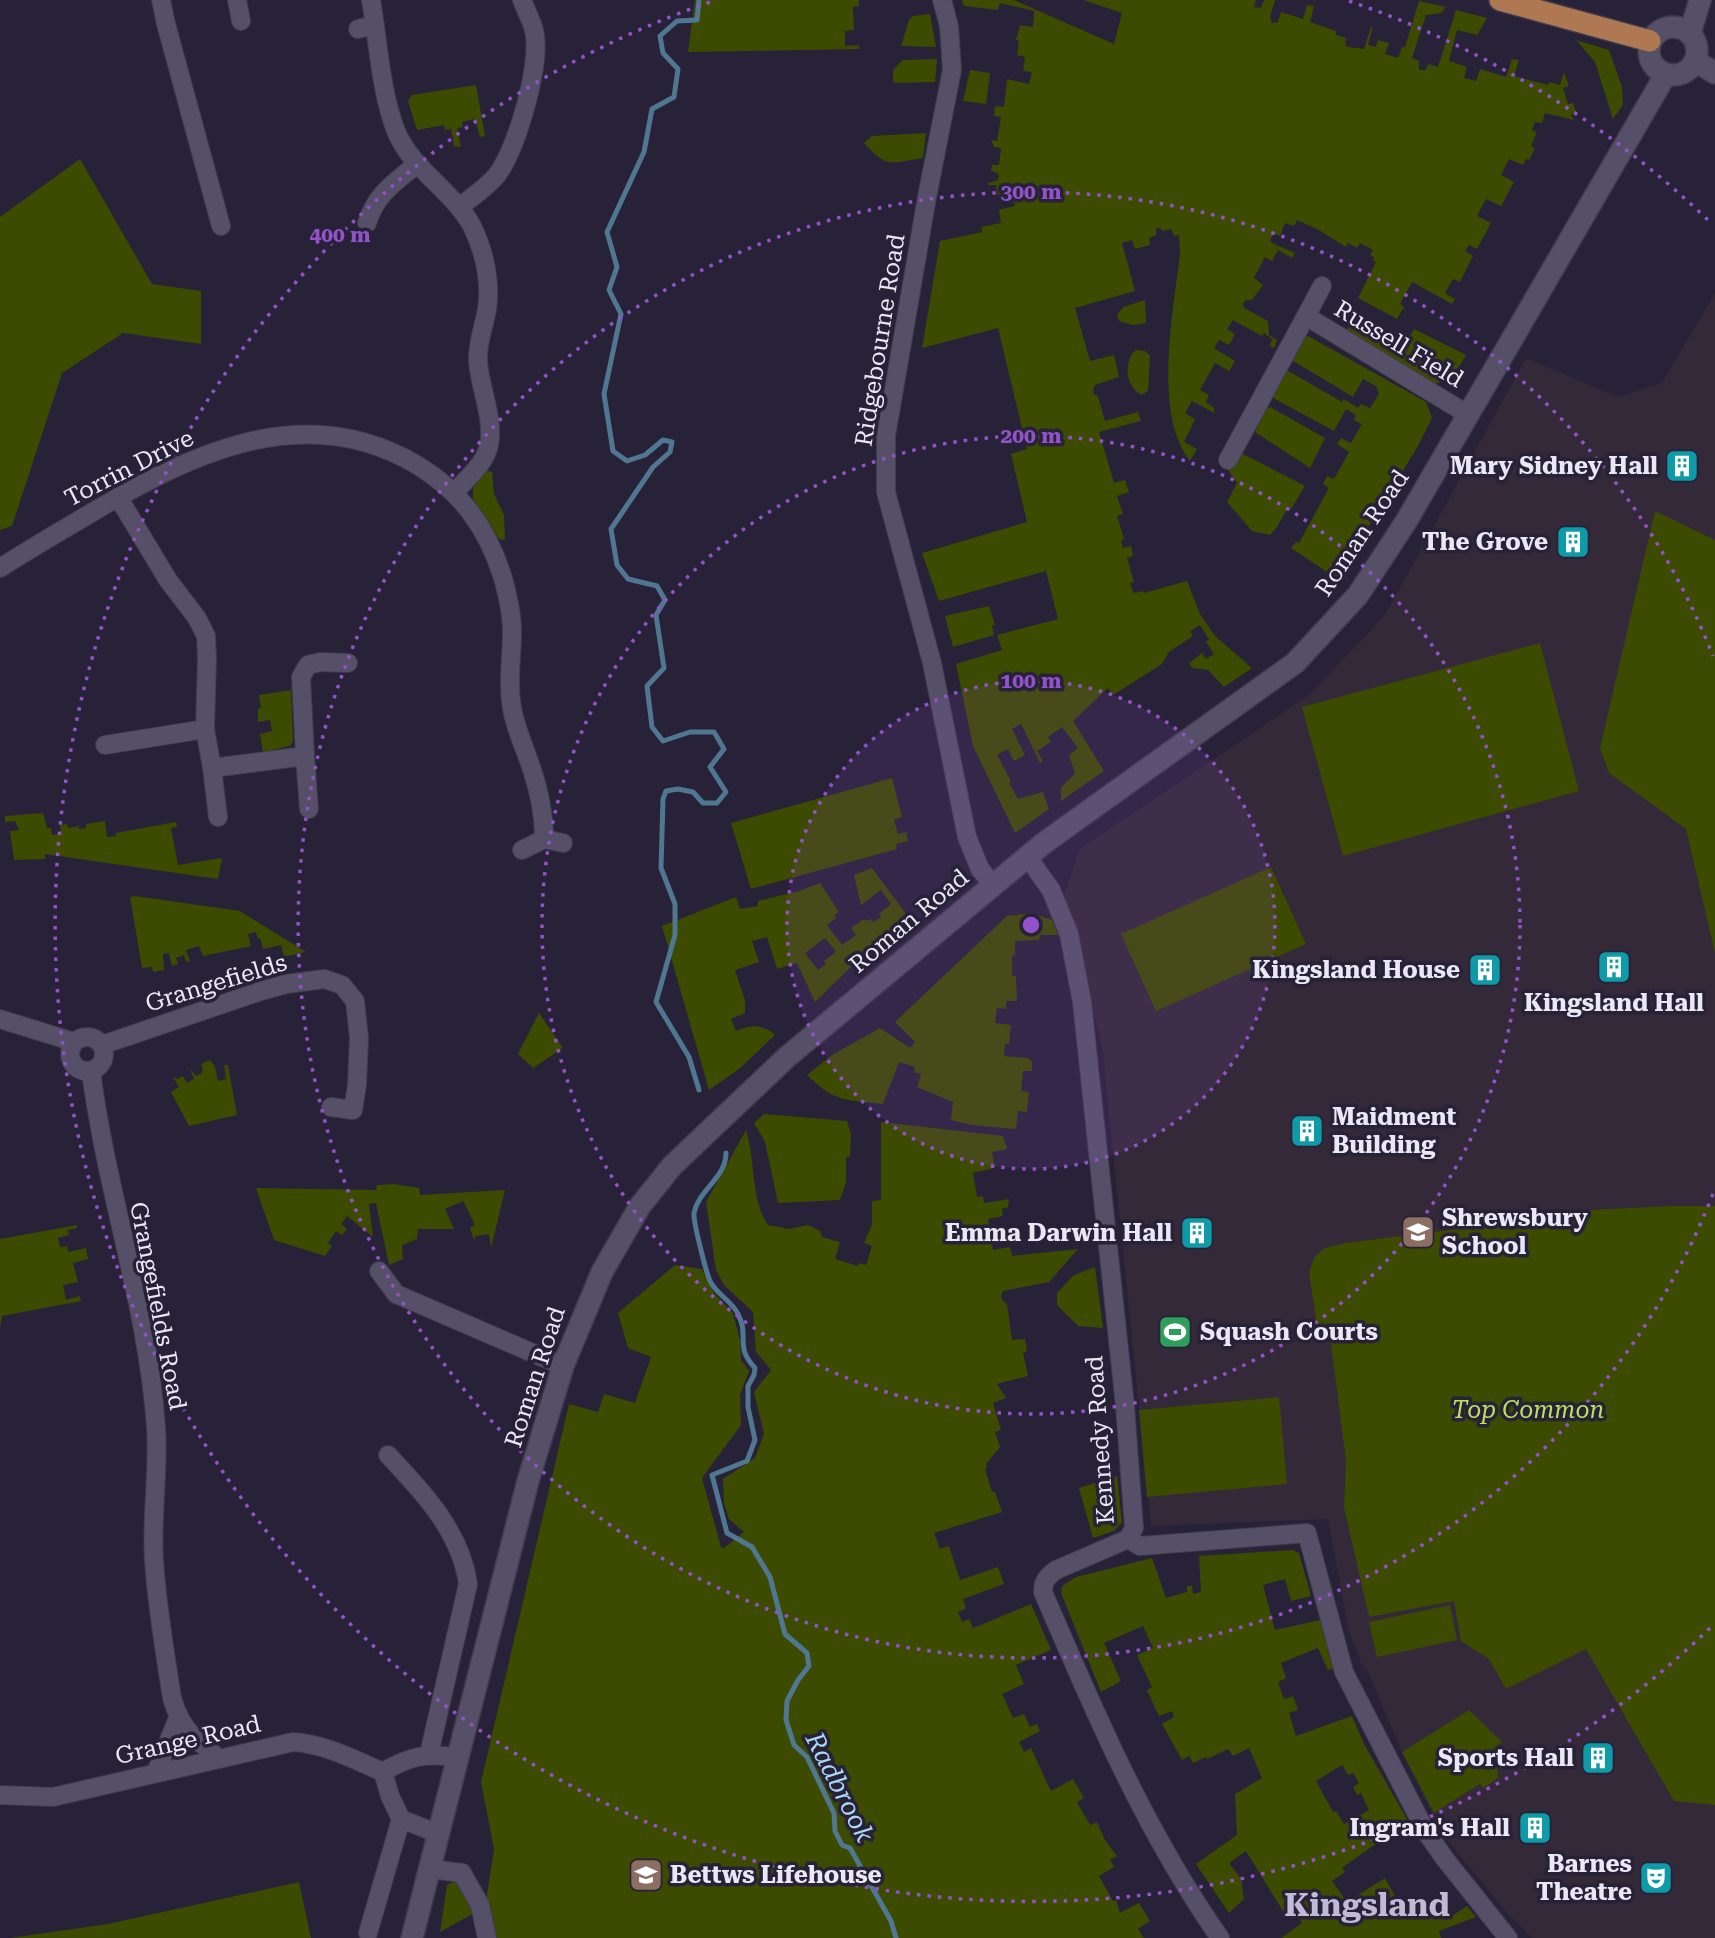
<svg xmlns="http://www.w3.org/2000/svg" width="1715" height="1938" viewBox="0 0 1715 1938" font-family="'Roboto Serif',serif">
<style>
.education{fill:#332938}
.green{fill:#3c4b00;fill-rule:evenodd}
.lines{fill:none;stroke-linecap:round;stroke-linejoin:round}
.stream{stroke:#507791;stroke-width:5}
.street-casing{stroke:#403c4d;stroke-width:20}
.secondary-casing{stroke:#403c4d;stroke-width:24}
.primary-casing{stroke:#403c4d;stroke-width:24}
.street{stroke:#555067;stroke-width:18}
.secondary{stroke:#555067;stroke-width:21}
.primary{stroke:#ad7852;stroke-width:21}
.ring{fill:none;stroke:#9152ca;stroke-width:3.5;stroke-dasharray:3.5 7}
.labels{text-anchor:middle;stroke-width:7;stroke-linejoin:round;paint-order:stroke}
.street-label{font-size:24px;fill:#ebe8f6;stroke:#272237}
.poi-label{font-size:24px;font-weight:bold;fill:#ebe8f6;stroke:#272237;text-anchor:end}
.park-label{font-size:24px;font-style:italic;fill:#bfdf5e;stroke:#272237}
.water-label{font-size:26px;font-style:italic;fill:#aad8f6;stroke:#272237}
.district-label{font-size:32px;font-weight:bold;fill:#bfbad5;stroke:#272237}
.centre{fill:#9152ca;stroke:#272237;stroke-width:3.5}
.ring-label{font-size:21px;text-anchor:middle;font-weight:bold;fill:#9152ca;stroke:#272237;stroke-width:7;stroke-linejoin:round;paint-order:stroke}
</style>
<rect width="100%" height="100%" fill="#272237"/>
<!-- education -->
<path class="education" d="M1715,293V1938H1532L1509,1915L1444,1837L1402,1752L1367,1670H1364L1349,1632L1328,1519L1151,1526L1103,1053L1080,950L1064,895L1080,849L1309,695L1385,615L1526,358L1617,397L1662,383Z"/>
<!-- green -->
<g class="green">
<path d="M695,0H859V6L853,7L854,30L845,31V46L859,45V49L688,52Z"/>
<path d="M962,0H1014L1114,44L1122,13L1083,0H1256L1254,7L1261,8L1264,0H1275L1270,17L1272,23L1278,22L1281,12L1303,19L1307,5L1314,6L1310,22L1336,31V35L1346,38L1345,44L1347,47L1364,49L1371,27H1373L1368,45L1376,47L1378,40L1389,43L1385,54L1398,58L1402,47H1405L1419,1L1446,7L1441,13L1426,15L1412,58L1419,61V70H1426L1428,64L1438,67L1456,10L1487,18L1477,35L1457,30L1449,61L1467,67L1464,78L1476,81L1480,69L1506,77L1512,59L1519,60L1514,76L1548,85L1549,82L1560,85L1564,72L1569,86L1563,88L1568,104L1573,103L1576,112L1571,114L1574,120L1545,113L1542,123L1535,122L1532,130L1537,132L1531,146L1535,148L1529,160L1526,159L1523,165L1509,159L1501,175L1514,182L1501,206L1486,199L1477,216L1491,223L1477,249L1469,245L1465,251L1473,256L1460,282L1453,279L1445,293L1455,299L1452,304L1412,282L1400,304L1404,307L1397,319L1358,298L1376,262L1373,260L1374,257L1370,255L1373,250L1360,243L1357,248L1348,243L1346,247L1317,229L1297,220L1294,226L1285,223L1280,236L1274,234L1270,240L1272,243L1295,253L1292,258L1278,250L1272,261L1265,257L1254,278L1263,285L1252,300H1246L1243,304L1244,308L1268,321L1269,335L1277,340L1274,348L1270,346L1272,339L1264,333L1262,336L1233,320L1227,329L1235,334L1229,345L1219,340L1214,348L1235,361L1229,371L1215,363L1200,390L1209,395L1206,402L1214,408V413L1192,401L1185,413L1195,419L1184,442L1197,449L1190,461C1153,415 1173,311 1180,255L1179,235L1174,236L1171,229L1163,231L1160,228L1156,229V235L1149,238L1150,245L1135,249L1132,240L1122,243L1135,291L1075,308L1090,361L1114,355L1119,377L1095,385L1093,389L1094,395L1098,396L1105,421L1138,412L1141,421L1099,432L1114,483L1125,480L1129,492L1117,496L1123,514L1117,516L1124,539L1121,540L1123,548L1131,546L1133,556L1127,558L1134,582L1130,583L1133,592L1135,593L1143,591L1144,593L1187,581L1200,614L1215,636L1252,668L1224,687L1208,670L1192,668L1189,663L1202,653L1206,659L1214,654L1206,642L1209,639L1200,625L1190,631L1193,636L1169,652L1162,664L1113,695L1108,688L1073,721L1104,771L1061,801V788L1075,773L1069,755L1078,748L1062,727L1048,737L1051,742L1037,751L1043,761L1040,763L1021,724L1012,729L1025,755L1014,761L1008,749L997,755L1011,781L1009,783L1018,799L1043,792L1049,809L1015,833L973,746L956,664L1002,650L997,635L1058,619L1046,571L939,601L922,553L1027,522L1011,454L1027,449L998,328L922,348L940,241L982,232L981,227L1001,223L999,210L1015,206L1013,194L998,197L996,185H988V183L998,180L999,175L996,172L991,171L992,165H999L1001,148L994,147L991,140L997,141L1001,117L994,116L995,106L1004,107L1007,79L1029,84L1032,72L1023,71L1025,57L1017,55L1019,41L1016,40L1020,25L1033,27L1034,11L1000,3L998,10L964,6Z"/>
<path d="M930,14L936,47L901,46L909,20L913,16Z"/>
<path d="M1576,40L1609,50L1622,87L1623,105L1613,119L1595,62Z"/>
<path d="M937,59L935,82L895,83L893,81V70L903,60Z"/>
<path d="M970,70L990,73L986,104L963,101Z"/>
<path d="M476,85L485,136L480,137L475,119L462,122L463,127L457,128L461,147L454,146L451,129L445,130L444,125L417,130L408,101L412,95Z"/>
<path d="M926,133L923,158C890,163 888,169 864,143L872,136Z"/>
<path d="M80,159L152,284L201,291V344L123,333L62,373L12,526L0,530V217Z"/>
<path d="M1145,300L1146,323L1133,325L1119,321L1117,315L1123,307Z"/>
<path d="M1358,319L1377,328L1373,335L1402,351L1414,329L1466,355L1454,376L1433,385L1345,334L1351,321Z"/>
<path d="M1308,336L1426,402L1432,418L1418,446L1359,542L1342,582L1291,548L1296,542L1299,543L1329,488L1323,484L1327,476L1334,479L1349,452L1337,444L1341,438L1351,443L1362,424L1354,420L1356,415L1346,409L1334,431L1275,399L1271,394L1285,369L1342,402L1344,399L1358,408L1361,404L1370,408L1379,394L1376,386L1363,379L1353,397L1290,359L1301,339Z"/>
<path d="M1136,350L1145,351L1150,356L1148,391L1142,395C1125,388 1123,360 1136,350Z"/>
<path d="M1270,407L1325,438L1310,468L1255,432L1265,409Z"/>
<path d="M1239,452L1305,486L1291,509L1288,508L1275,530L1270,535L1252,531L1227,502L1237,483L1228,470Z"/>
<path d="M486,470L492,472L494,494L504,515L505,540L499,539L473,499V488Z"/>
<path d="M1655,511L1715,540V953L1686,829L1609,773L1600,748Z"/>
<path d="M989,606L995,625H992L994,635L953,647L945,616Z"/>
<path d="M1540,643L1579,791L1343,856L1302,707Z"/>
<path d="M291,690L293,741L290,746L263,752L260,734L272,731L270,720L258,722V709L261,708L259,695Z"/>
<path d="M892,778L902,817L894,820L898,834L906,832L908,841L896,844L897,849L751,889L731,823Z"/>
<path d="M43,813L47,828H51L52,835L61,834L60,825L67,824L68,828L76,827L78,825L79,829L86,828V824L105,821L107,837L116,836V833L176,822L177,827L171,828L178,865L222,858L218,879L45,854V859L14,860L10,831L19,830L15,821L5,822V816Z"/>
<path d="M1271,867L1306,944L1156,1011L1121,934Z"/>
<path d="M872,868L909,918L848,962L851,967L815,1002L797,963L777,969L767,937L752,941L759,962L735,970L745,1000V1013L731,1019L736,1031C751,1025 762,1023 775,1035L739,1069L709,1090L662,926L736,897L740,909L758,906V901L799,891L820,883L839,912L834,915L836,918L827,925L842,945L856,935L851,928L864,919L867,921L871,919L874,922L881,917L879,914L891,904L881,890L861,905L854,875ZM825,938L836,952L824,961L826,964L818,970L805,953Z"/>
<path d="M135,896L240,911L306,952L284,957L281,945L263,949L260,938L258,939L256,932L248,934L251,946L203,956L199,946L186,950L190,961L186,962L184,955L176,958L178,964L172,966L169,953L163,954L164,970L153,972L152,967L142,968L130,897Z"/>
<path d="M1031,913L1052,920L1058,935H1040L1039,940L1015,941V955L1012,956V976H1016L1017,1001H1006V1009L997,1008L995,1023L1011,1025L1009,1044H1005L1004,1056L1028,1058L1032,1062V1071H1023L1021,1091L1029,1092L1027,1112L1018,1111L1016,1129L971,1125L951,1120L953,1102L917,1087L921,1074L914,1072L915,1067L899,1062L883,1104C844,1099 836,1103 807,1075L832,1055L880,1028L910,1048L915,1042L895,1022L1007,916Z"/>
<path d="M539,1013L563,1048L533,1068L518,1054Z"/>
<path d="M210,1060L215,1067L218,1081L226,1079L224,1065H228L237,1115L189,1126L171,1092L179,1087L173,1077L177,1079L183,1076L187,1083L194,1079L190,1069L196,1076L202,1073L203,1069L201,1064Z"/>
<path d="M764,1114L847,1121L851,1134L850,1157H846V1182L840,1200L778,1203L765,1142L754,1123Z"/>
<path d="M881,1122L1003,1136L1007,1149L992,1152L995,1168L973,1173L977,1197L983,1196L984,1203L1009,1199L1008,1207L1002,1209L1003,1216L988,1219L993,1250L1010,1247L1012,1256L1078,1249L1049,1282L1003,1291L1001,1296L1002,1300L1007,1304L1012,1340L1025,1339L1027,1351L1023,1353L1028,1376L997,1384L1006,1398L993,1403L1001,1430L995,1432L1000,1447L986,1464L987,1468L985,1469L992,1492H995L1002,1512L934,1533L940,1549L949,1546L960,1580L998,1567L1004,1584L963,1599L966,1609L958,1612L962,1622L969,1619L973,1628L1031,1604L1051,1650L1016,1665L1024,1684L1002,1694L1013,1718L1024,1714L1030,1727L1037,1724L1040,1731L1019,1742L1024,1752L1031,1748L1051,1791L1073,1779L1084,1798L1077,1802L1090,1825L1097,1822L1105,1840L1117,1856L1110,1860L1114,1867L1099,1876L1113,1901L1116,1900L1120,1913L1139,1903L1150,1921L1138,1929L1144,1938H491L486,1901L494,1849L481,1782L569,1404L598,1412L604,1394L635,1403L651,1357L628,1348L618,1313L675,1265L702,1269L714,1293L733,1313L740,1341L741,1360L749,1371L740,1395L741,1425L702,1478L721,1547L724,1548L744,1532L729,1519L724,1503L723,1479L755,1458L764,1434L754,1392L771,1370L756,1352L753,1312L724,1285L716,1270L706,1202L746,1130C756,1161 750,1198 768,1225L789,1229L808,1225L820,1231L822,1237L840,1242L835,1259L858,1266L859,1263L866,1265L872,1246L864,1243L872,1224V1201L881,1200Z"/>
<path d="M394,1184L419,1188L420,1195L505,1190L491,1248L489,1234L476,1236L474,1240L470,1228L475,1225L463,1201L445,1209L454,1229H418L417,1239L402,1245L403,1259L389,1265L376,1203L369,1204L373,1237L347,1216L341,1224L347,1229L342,1235L336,1231L328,1243L332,1246L325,1256L274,1240L256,1188L376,1190L377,1185Z"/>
<path d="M1673,1206H1715V1805L1674,1801L1586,1649L1506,1689L1489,1659L1461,1641L1454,1601L1369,1617L1344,1507L1346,1461L1330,1336L1317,1325L1309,1272L1315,1256L1325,1248L1346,1243L1497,1224L1567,1211Z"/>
<path d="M77,1225V1228L68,1230L69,1235L58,1238L60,1247L67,1246L68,1252L86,1248L88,1259L73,1263L78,1282L63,1285L66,1300L80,1296L81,1301L2,1316L0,1328V1239Z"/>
<path d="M1095,1267L1103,1328L1078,1326L1057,1305V1293L1074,1275Z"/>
<path d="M1279,1397L1287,1484L1147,1497L1139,1410Z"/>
<path d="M1117,1476L1122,1522L1114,1531L1093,1538L1079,1488Z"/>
<path d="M1293,1550L1299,1553L1311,1596L1291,1601L1285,1579L1263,1585L1275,1630L1320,1620L1334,1669L1328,1670L1318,1648L1281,1663L1286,1678L1278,1682L1284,1699L1293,1696L1298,1710L1289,1713L1296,1736L1352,1716L1364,1744L1408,1821L1342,1868L1345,1872L1332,1881L1347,1902L1385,1878L1395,1896L1393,1898L1406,1917H1411L1433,1902L1446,1920L1467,1906L1476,1917L1439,1931L1441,1938H1281L1302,1923L1294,1911L1286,1916L1246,1851L1229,1863L1241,1879L1244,1899L1229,1913L1196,1864L1237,1835L1235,1794L1262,1778L1249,1748L1233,1756L1228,1749L1207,1759L1206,1757L1193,1763L1189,1756L1182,1760L1162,1724L1174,1717L1172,1711L1159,1716L1147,1690L1152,1687L1137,1655L1153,1648L1143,1626L1104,1643L1121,1681L1101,1692L1061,1593L1062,1586L1076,1577L1152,1558L1166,1598L1187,1592V1586H1192L1193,1594L1201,1592L1199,1556ZM1342,1765L1348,1775L1353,1773L1359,1783L1353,1787L1357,1795L1361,1793L1369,1810L1344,1824L1336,1811L1333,1812L1316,1781Z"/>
<path d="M1450,1605L1457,1640L1377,1657L1369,1622Z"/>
<path d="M1469,1710L1502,1742L1496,1747L1498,1778L1483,1788L1480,1784L1434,1813L1402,1752Z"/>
<path d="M299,1882L311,1938H10L108,1924Z"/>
<path d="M453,1882H462L476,1912L440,1932L447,1885Z"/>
</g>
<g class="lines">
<!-- stream -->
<g class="stream">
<path d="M699,0L697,20L677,21L660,36L663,53L678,69L674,97L652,109L644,152L607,232L617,267L609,290L621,314L604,394L613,451L627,461L645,455L663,440L672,442L670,452L653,467L611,529L617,565L628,579L657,586L665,600L656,615L664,668L647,686L652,727L663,741L690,732H714L724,749L710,767L726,792L717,803H703L693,792L678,789L666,791L663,799L661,868L675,904V935L656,1002L689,1057L699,1090"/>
<path d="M726,1153C726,1178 699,1189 694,1213C693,1221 706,1272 710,1281C716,1294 732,1301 738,1314C750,1337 734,1346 755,1368L754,1375L748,1386V1407L755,1440L747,1461L712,1475L727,1533L752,1547L770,1577L785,1634L807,1653L809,1666L798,1680L787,1701L786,1720L794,1745L807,1757L834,1813L835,1831L842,1845L850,1848L891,1921L896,1938"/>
</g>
<defs>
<g id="street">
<path d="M161,0L166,24L221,226"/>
<path d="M237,0L241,21"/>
<path d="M371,0C378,40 381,94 396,131C412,170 452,190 472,226C484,251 491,281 487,309C484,327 477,343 478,361C480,390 494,416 489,445C485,464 467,478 455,492"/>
<path d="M942,0L949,26L952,70L927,197L886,436V492L932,663L967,837L980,869L993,885"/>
<path d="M358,29L375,25"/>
<path d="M460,207C472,197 487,187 497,175C517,149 542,62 534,30C531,20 526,10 522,0"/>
<path d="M367,223C376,194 394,183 417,164"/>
<path d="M1306,316L1322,286"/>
<path d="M1228,460L1306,316L1467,414"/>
<path d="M118,497L168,580L197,618L206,636L207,658L205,729L212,768L305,756L309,809"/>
<path d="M0,568C28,550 57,533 86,516C188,455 303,397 417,465C461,492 486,526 502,575C507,592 512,615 512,632C512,655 508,678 511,701C513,722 522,741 529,761C538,786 544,812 544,839L522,850"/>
<path d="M105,745L205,729"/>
<path d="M305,756L301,677L308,665L320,662L348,663"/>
<path d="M212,768L218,817"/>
<path d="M544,839L563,843"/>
<path d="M1027,856L1051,890L1069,934L1082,1002L1125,1406L1134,1528L1128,1539L1056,1570C1048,1576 1043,1580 1043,1592C1094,1711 1145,1831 1220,1938"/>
<path d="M0,1019L74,1042"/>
<circle cx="87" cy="1054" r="17"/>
<path d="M102,1045L261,991L286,984L324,979L342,985L355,1001L359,1038L357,1085L353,1110L331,1107"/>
<path d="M91,1071C106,1191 148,1307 156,1428C159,1472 151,1517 154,1561C157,1607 165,1653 172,1698C176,1712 181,1724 192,1735C200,1744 210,1749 218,1759"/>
<path d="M379,1271L396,1294L563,1366"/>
<path d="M388,1455C423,1492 461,1532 468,1584L429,1754"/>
<path d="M1128,1539L1140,1546L1307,1533L1344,1672L1426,1832L1445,1859L1508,1938"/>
<path d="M156,1772L178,1718"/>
<path d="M383,1772L390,1796L401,1819L439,1834"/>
<path d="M383,1772C409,1756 429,1752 459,1758"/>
<path d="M0,1795L53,1797L293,1742C325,1744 353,1759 383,1772"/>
<path d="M431,1869L462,1873L480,1905L487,1938"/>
<path d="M368,1933L401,1819"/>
</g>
<g id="secondary">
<circle cx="1673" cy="51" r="24"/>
<path d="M1690,33L1700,0"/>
<path d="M1695,61L1715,73"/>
<path d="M412,1938L528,1481L563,1366L602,1272L640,1206L672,1166L787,1057L1044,843L1295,663L1358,595L1407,520L1666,74"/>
</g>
<path id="primary" d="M1500,0L1650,41"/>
</defs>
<!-- street casing -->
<use href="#street" class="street-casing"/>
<!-- secondary casing -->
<use href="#secondary" class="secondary-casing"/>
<!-- primary casing -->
<use href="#primary" class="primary-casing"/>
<!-- street -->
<use href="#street" class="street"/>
<!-- secondary -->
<use href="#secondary" class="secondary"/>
<!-- primary -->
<use href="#primary" class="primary"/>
</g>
<!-- distance rings -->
<circle cx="1031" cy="925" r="244" fill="#9152ca" fill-opacity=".12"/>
<g class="ring">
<circle cx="1031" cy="925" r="244"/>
<circle cx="1031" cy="925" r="489"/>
<path d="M1713 1194A733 733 0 1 1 1713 656"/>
<path d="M1710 1628A977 977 0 1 1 713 1M1349 1A977 977 0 0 1 1710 222"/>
</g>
<!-- icons -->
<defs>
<symbol id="building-square" viewBox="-11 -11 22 22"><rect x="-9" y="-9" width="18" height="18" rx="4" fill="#0f9aa8" stroke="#272237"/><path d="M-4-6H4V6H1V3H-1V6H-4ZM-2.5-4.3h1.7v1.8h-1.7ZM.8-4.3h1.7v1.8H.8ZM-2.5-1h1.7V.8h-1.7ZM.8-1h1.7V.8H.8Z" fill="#fff"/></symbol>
<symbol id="school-square" viewBox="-11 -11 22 22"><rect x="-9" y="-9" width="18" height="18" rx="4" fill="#8d6e63" stroke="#272237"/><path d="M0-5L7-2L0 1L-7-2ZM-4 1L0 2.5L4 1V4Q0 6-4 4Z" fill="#fff"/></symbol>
<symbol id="stadium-square" viewBox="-11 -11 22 22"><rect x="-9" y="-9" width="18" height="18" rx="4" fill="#2e9e5b" stroke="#272237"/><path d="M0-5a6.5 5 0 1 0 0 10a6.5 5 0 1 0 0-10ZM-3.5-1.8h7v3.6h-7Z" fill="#fff"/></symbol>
<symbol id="theatre-square" viewBox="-11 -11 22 22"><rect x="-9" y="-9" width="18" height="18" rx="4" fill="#0f9aa8" stroke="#272237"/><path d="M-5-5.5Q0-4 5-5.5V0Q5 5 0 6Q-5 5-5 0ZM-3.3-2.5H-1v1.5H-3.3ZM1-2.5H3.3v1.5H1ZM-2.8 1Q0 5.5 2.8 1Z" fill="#fff"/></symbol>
</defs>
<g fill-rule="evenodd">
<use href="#building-square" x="1663" y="447" width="38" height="38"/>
<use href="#building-square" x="1554" y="523" width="38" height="38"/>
<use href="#building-square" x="1595" y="948" width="38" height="38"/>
<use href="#building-square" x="1466" y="951" width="38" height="38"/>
<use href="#building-square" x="1288" y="1112" width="38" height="38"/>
<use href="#school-square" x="1399" y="1213" width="38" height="38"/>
<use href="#building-square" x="1178" y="1214" width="38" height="38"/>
<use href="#stadium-square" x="1156" y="1313" width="38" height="38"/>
<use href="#building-square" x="1579" y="1739" width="38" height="38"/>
<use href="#building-square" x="1516" y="1809" width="38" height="38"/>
<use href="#school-square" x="627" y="1856" width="38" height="38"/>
<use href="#theatre-square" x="1637" y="1859" width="38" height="38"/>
</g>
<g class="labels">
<!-- street labels -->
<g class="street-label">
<text transform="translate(880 340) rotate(-81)" y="8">Ridgebourne Road</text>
<text transform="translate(1399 344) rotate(31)" y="8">Russell Field</text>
<text transform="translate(129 468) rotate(-27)" y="8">Torrin Drive</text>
<text transform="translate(1362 533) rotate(-56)" y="8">Roman Road</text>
<text transform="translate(909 921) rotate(-40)" y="8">Roman Road</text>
<text transform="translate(216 983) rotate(-17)" y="8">Grangefields</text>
<text transform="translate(158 1306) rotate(79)" y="8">Grangefields Road</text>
<text transform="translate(535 1377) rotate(-72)" y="8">Roman Road</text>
<text transform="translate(1100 1440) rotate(-94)" y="8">Kennedy Road</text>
<text transform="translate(188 1740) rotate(-13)" y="8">Grange Road</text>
</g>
<!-- poi labels -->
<g class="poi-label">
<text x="1658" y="474">Mary Sidney Hall</text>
<text x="1548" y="550">The Grove</text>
<text x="1460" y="978">Kingsland House</text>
<text x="1614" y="1011" text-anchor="middle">Kingsland Hall</text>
<text x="1332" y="1125" text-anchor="start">Maidment<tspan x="1332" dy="28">Building</tspan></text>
<text x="1442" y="1226" text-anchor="start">Shrewsbury<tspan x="1442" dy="28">School</tspan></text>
<text x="1172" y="1241">Emma Darwin Hall</text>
<text x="1200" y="1340" text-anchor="start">Squash Courts</text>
<text x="1574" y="1766">Sports Hall</text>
<text x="1510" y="1836">Ingram's Hall</text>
<text x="1632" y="1872">Barnes<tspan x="1632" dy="28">Theatre</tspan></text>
<text x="670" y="1883" text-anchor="start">Bettws Lifehouse</text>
</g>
<!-- park labels -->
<g class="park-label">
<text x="1528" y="1418">Top Common</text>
</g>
<!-- water labels -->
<g class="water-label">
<text transform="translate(840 1787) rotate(63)" y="9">Radbrook</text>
</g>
<!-- district labels -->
<g class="district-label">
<text x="1367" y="1916">Kingsland</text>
</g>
</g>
<circle cx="1031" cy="925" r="10" class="centre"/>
<g class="ring-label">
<text x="1031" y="199">300 m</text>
<text x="340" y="242">400 m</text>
<text x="1031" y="443">200 m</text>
<text x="1031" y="688">100 m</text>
</g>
</svg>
